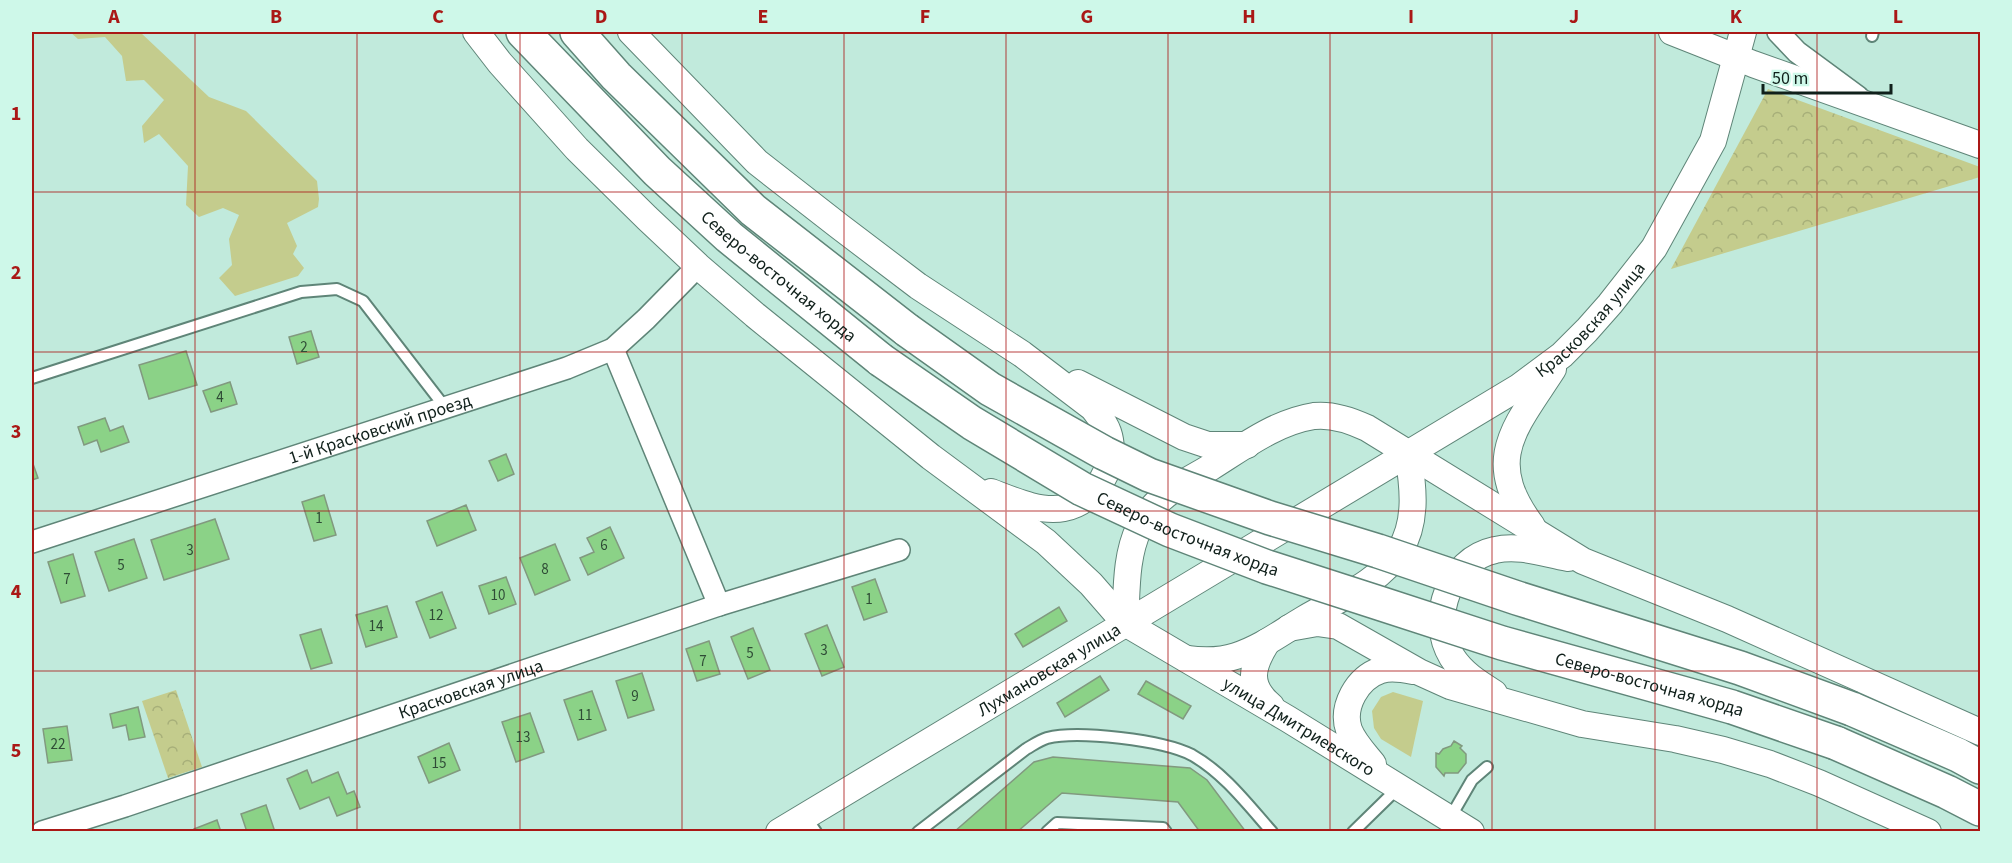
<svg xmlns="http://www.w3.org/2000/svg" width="2012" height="863" viewBox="0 0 2012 863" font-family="'Source Sans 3',sans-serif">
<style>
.green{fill:#c4cc8d}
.forest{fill:url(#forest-crowns)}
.building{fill:#8bd287;stroke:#81997f;stroke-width:1.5}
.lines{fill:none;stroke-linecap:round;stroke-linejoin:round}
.service-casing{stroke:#5f8578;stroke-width:14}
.minor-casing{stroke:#5f8578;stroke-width:24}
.tertiary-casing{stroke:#5f8578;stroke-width:28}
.trunk-casing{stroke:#5f8578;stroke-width:36}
.service{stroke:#fff;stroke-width:10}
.minor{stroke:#fff;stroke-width:21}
.tertiary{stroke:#fff;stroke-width:26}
.trunk{stroke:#fff;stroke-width:33}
.trunk-bridge-casing{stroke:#5f8578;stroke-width:36;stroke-linecap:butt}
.trunk-bridge{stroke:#fff;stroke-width:33}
.grid{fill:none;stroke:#aa1816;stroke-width:1.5;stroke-opacity:0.55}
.labels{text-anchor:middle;stroke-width:5;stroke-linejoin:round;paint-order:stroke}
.number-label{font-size:15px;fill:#2f4c36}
.street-label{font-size:18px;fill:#10201b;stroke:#cef8e9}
.neatline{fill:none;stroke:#aa1816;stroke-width:2}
.grid-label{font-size:20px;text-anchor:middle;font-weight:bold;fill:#aa1816}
</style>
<defs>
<pattern id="forest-crowns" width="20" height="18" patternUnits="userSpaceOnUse" patternTransform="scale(1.5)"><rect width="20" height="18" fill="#c4cc8d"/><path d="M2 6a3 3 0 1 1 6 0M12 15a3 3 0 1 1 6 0" fill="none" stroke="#a7af79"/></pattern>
</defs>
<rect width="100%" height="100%" fill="#c1eadc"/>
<!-- green -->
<g class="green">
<path d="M70,32H140L209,97L246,111L317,181L319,199L318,207L287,223L297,246L293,254L304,268L298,276L235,296L219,278L232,265L229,239L239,215L223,208L199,217L186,205L188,166L159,134L144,143L142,126L164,100L144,80L126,81L122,56L105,37L78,39Z"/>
<path d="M1393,692L1423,701L1411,757L1381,739L1374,728L1372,711L1381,697Z"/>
</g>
<!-- forest -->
<g class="forest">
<path d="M1768,89L1980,167V177L1671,269Z"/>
<path d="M176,690L202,767L168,778L142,701Z"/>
</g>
<!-- building -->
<g class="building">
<path d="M311,331L319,357L297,364L289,337Z"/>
<path d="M186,351L197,385L149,399L139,365Z"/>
<path d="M230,382L237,404L211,412L203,391Z"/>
<path d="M105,418L110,431L123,426L129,442L101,452L97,440L84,445L78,427Z"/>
<path d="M506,454L514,474L498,481L489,461Z"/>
<path d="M32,461L38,478L32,480Z"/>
<path d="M324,495L336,535L314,541L302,502Z"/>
<path d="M466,505L476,530L437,546L427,521Z"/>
<path d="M215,519L229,559L164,580L151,540Z"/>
<path d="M610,527L624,558L588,575L580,558L594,552L587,538Z"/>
<path d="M134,539L147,578L109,591L95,552Z"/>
<path d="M555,544L570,580L535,595L520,558Z"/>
<path d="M73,554L85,596L61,603L48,562Z"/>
<path d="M506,577L516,604L489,614L479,586Z"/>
<path d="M875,579L887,612L864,620L852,587Z"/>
<path d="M442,592L456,628L430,638L416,602Z"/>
<path d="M387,606L397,637L366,647L356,615Z"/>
<path d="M1059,607L1067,621L1023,647L1015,634Z"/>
<path d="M827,625L844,667L822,676L805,634Z"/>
<path d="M753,628L770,670L748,679L731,637Z"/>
<path d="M321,629L332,663L311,669L300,635Z"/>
<path d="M709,641L720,674L697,681L686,649Z"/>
<path d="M642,673L654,710L628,718L616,681Z"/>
<path d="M1100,676L1109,690L1065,717L1057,703Z"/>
<path d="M1146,681L1191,706L1183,719L1138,694Z"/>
<path d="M592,691L606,730L578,740L564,700Z"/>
<path d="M138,707L145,737L129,740L126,725L113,728L110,714Z"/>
<path d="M530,713L544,752L516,762L502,722Z"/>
<path d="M67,726L72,760L48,763L43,729Z"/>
<path d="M1454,741L1462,746L1460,748L1466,754V763L1458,773H1445L1444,776L1436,767V753L1439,754L1443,749L1451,746Z"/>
<path d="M449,743L460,770L429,783L418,757Z"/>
<path d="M1053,757L1190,768L1207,780L1246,832H1200L1178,802L1062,793L1017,832H954L1034,762Z"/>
<path d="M307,770L312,783L338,772L347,794L354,791L360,807L337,816L329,797L300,809L287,779Z"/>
<path d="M266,805L275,832H247L241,814Z"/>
<path d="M217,820L221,832H195L194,829Z"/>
</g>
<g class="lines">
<defs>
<g id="service">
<path d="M1872,36L1873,32"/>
<path d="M32,378L301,292L337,289L363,301L444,406"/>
<path d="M805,816L816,832"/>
<path d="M1450,818L1472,780L1487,767"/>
<path d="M918,832L1026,749C1033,745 1040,740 1047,738C1078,730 1163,740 1192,755C1224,773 1248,805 1272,832"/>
<path d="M1047,832L1057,823L1163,828L1166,832"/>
<path d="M1353,832L1398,788"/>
</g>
<g id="minor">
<path d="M1778,32L1797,52L1858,97"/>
<path d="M613,349L719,605"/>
<path id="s1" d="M32,542L567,368L613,349L646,319L698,266"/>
<path id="s2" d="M42,832L125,806L719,605L899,550"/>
</g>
<g id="tertiary">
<path id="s3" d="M476,32L500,63L577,149L647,218L698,266L755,315L931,457L1046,542L1091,584L1125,623L1288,719L1471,832"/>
<path d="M631,32L757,162L839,226L918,286L1022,354L1093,408C1099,416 1105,423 1108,432C1119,464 1096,502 1064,508C1041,513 1012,500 991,492"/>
<path d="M1672,32L1753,64L1980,145"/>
<path d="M1078,383L1184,437L1208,445H1247"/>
<path d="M1532,526C1482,459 1515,428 1553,369"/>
<path d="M1125,623C1127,593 1125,557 1139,528C1142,522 1146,514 1151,509C1167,490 1191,479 1211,467C1243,447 1276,422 1314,416C1332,414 1350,420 1367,428L1583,561L1727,619L1980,732"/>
<path d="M1289,628L1317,623L1338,626L1419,672L1450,686L1582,724L1675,739L1723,750L1770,764L1819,783L1928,832"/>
<path d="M1267,642C1252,666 1246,685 1271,706"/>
<path d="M1187,659C1203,661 1221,661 1236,656C1261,648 1282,632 1304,619C1336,600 1380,583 1400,550C1418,521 1413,485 1408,453"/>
<path d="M1494,693C1478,683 1462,673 1452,657C1428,618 1449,560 1495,550C1519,544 1545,554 1568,558"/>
<path d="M1373,764C1365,754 1354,743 1349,730C1341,707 1357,678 1381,670C1391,667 1403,669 1413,671"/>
<path id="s4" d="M779,832L1519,387L1562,355L1587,330L1610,304L1654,248L1713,141L1743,32"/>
</g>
<g id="trunk">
<path id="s5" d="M523,32L657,171L729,237L881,360"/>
<path d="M577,32L616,76L753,210L907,330"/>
<path d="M1852,709L1958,755L1980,767"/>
<path d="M1836,743L1947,792L1980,809"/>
</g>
</defs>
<!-- service casing -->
<use href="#service" class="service-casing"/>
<!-- minor casing -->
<use href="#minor" class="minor-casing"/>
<!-- tertiary casing -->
<use href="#tertiary" class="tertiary-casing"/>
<!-- trunk casing -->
<use href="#trunk" class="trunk-casing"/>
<!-- service -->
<use href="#service" class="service"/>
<!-- minor -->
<use href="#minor" class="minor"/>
<!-- tertiary -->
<use href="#tertiary" class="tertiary"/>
<!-- trunk -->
<use href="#trunk" class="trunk"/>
<defs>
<g id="trunk-bridge">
<path d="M907,330L990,389L1104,453L1149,475L1270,518L1378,551L1517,598L1740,668L1852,709"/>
<path id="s6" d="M881,360L972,423L1082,489L1170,530L1267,567L1382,604L1502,643L1732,707L1836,743"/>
</g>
</defs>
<!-- trunk-bridge casing -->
<use href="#trunk-bridge" class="trunk-bridge-casing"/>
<!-- trunk-bridge -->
<use href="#trunk-bridge" class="trunk-bridge"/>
</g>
<!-- grid -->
<path class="grid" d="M195,32V832M357,32V832M520,32V832M682,32V832M844,32V832M1006,32V832M1168,32V832M1330,32V832M1492,32V832M1655,32V832M1817,32V832M32,192H1980M32,352H1980M32,511H1980M32,671H1980"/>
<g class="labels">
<!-- number labels -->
<g class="number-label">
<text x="304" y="352">2</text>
<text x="220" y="402">4</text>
<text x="319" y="523">1</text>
<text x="604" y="550">6</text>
<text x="190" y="555">3</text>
<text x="121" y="570">5</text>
<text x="545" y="574">8</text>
<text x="67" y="584">7</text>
<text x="498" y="600">10</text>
<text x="869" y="604">1</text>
<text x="436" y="620">12</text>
<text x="376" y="631">14</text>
<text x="824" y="655">3</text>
<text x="750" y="658">5</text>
<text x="703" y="666">7</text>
<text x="635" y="701">9</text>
<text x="585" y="720">11</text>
<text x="523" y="742">13</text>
<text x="58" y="749">22</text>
<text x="439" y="768">15</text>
</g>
<!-- street labels -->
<g class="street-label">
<text dy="6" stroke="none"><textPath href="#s5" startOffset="354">Северо-восточная хорда</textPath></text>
<text dy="6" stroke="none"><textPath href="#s4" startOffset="962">Красковская улица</textPath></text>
<text dy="6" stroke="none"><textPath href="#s1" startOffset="366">1-й Красковский проезд</textPath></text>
<text dy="6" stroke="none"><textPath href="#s6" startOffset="354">Северо-восточная хорда</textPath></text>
<text dy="6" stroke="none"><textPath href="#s4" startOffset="315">Лухмановская улица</textPath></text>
<text dy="6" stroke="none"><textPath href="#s6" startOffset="840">Северо-восточная хорда</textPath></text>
<text dy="6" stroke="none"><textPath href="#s2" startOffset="452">Красковская улица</textPath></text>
<text dy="6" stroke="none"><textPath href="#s3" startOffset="1083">улица Дмитриевского</textPath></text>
</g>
</g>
<!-- border -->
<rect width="2012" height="863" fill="none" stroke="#cef8e9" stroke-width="66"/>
<!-- scale -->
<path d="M1763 84v9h128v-9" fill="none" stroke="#10201b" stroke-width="3"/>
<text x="1772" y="84" font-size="18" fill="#10201b" stroke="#cef8e9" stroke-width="4.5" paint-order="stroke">50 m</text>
<rect x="33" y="33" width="1946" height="797" class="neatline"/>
<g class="grid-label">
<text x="114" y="23">A</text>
<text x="276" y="23">B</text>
<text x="438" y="23">C</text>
<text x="601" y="23">D</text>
<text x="763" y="23">E</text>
<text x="925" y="23">F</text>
<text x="1087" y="23">G</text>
<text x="1249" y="23">H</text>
<text x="1411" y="23">I</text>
<text x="1574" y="23">J</text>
<text x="1736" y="23">K</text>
<text x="1898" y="23">L</text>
<text x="16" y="120">1</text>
<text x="16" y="279">2</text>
<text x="16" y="438">3</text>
<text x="16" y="598">4</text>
<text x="16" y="757">5</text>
</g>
</svg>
